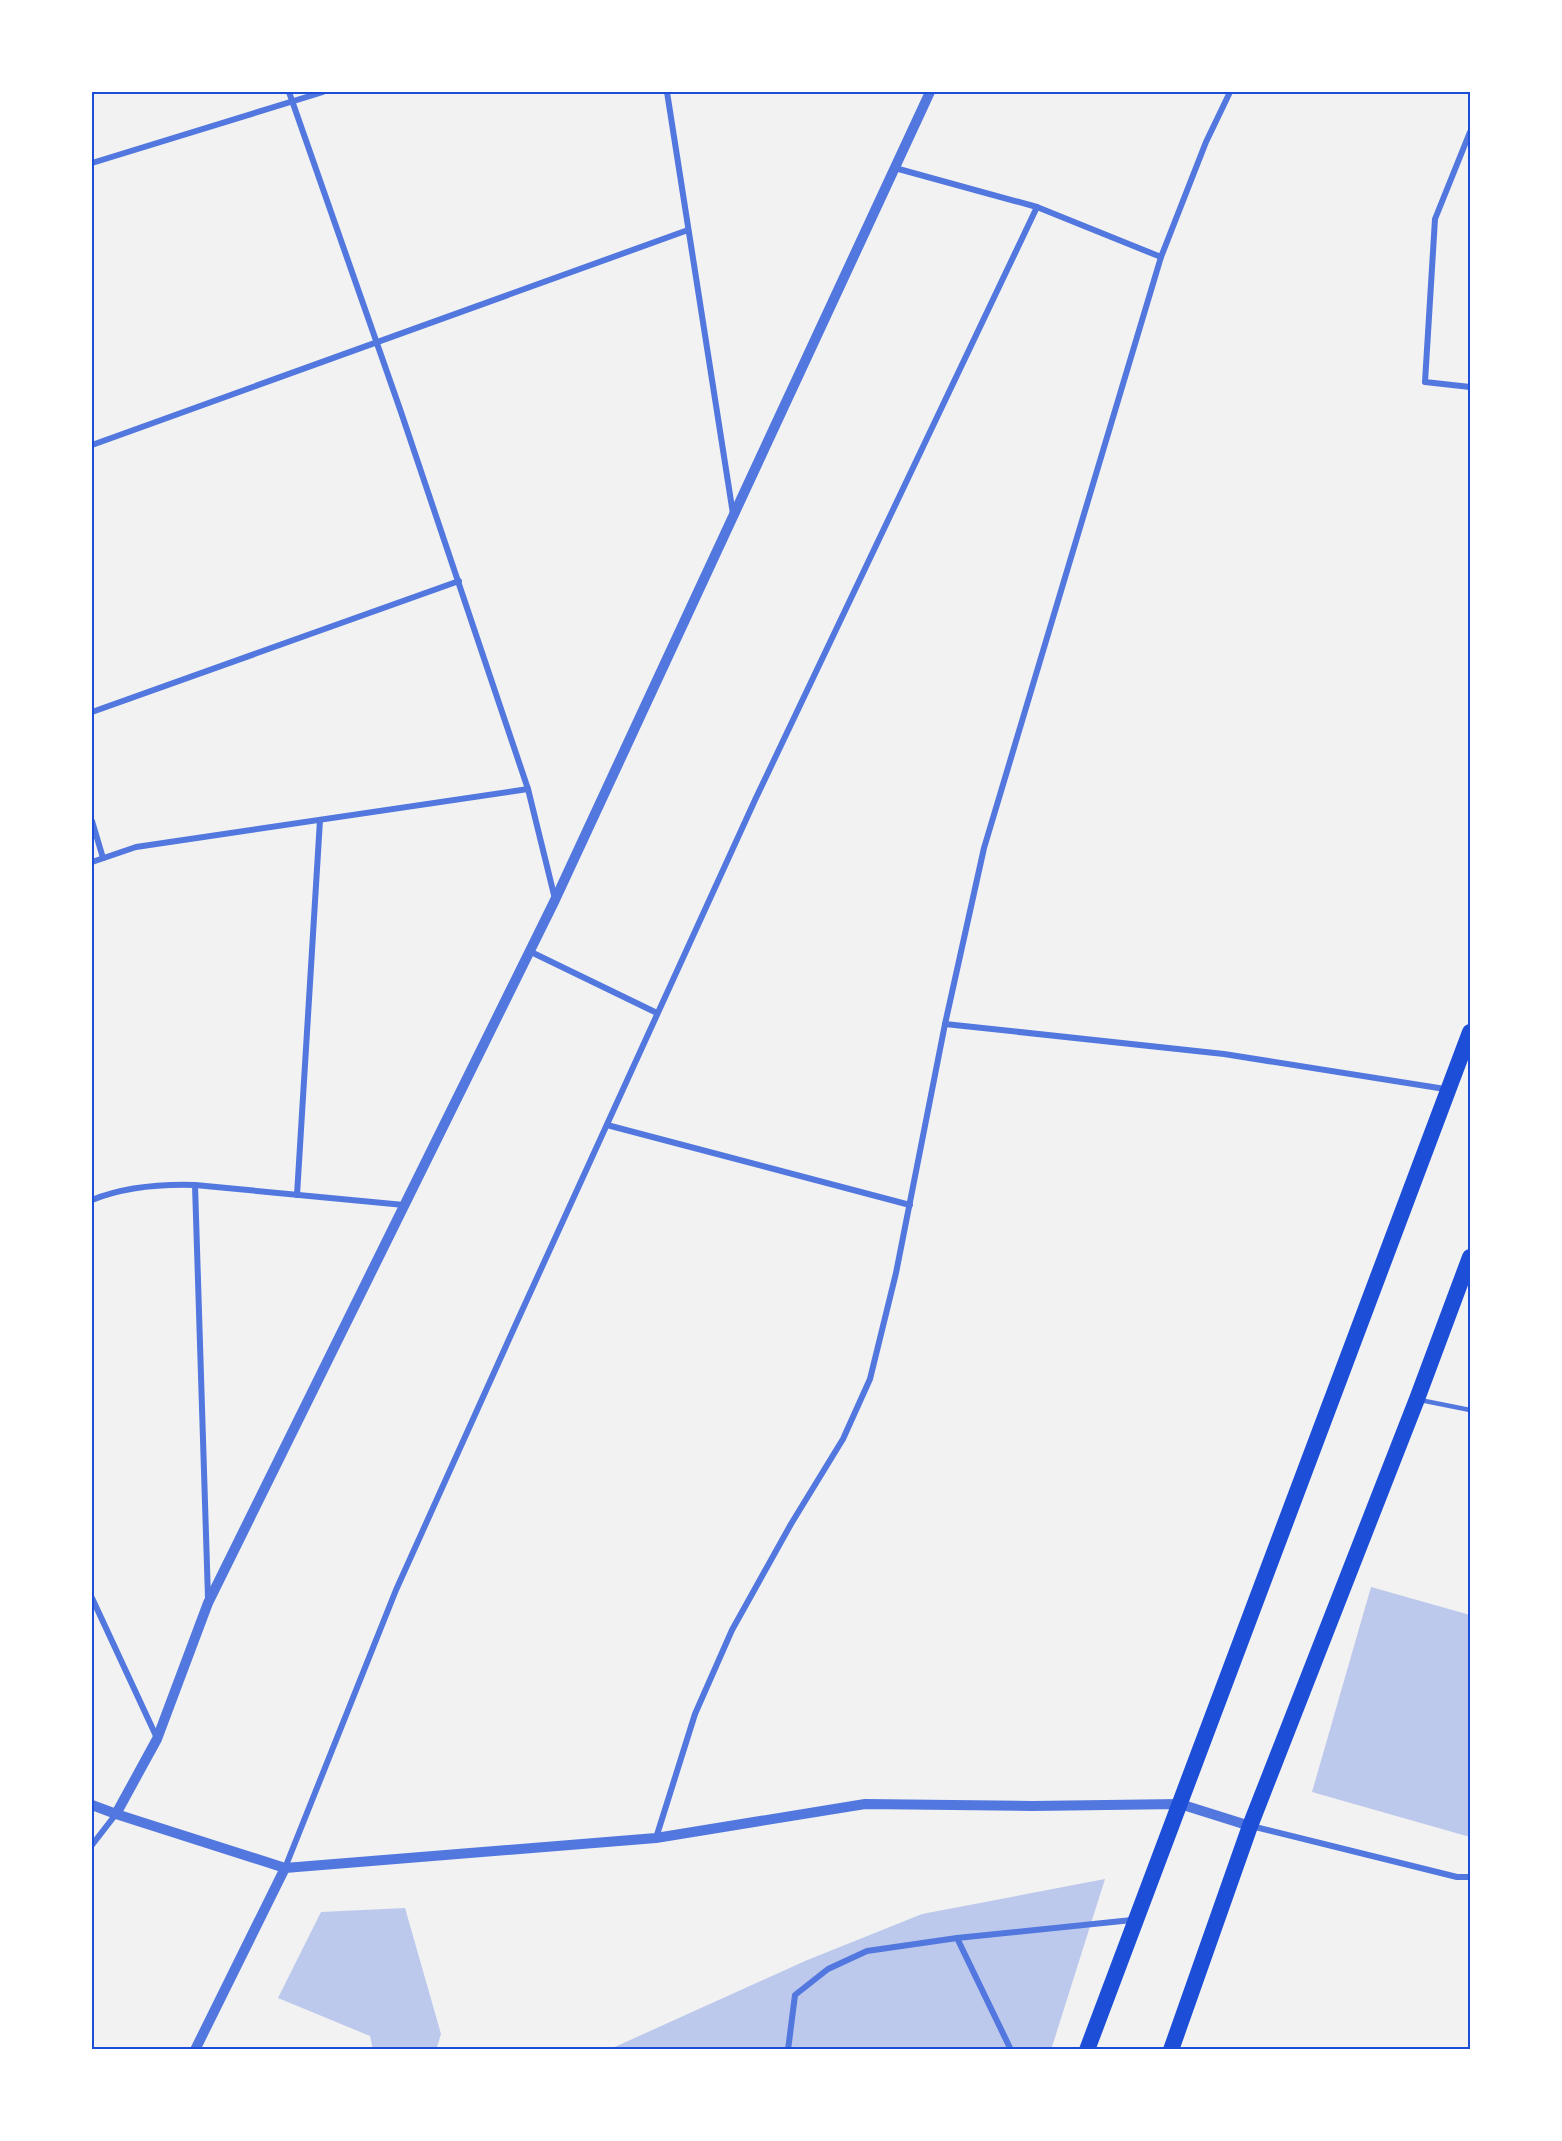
<svg xmlns="http://www.w3.org/2000/svg" width="1562" height="2141" viewBox="0 0 1562 2141" font-family="Manrope,sans-serif">
<style>
.building{fill:#bdc9ec}
.lines{fill:none;stroke-linecap:round;stroke-linejoin:round}
.service{stroke:#5277de;stroke-width:4.5}
.minor{stroke:#5277de;stroke-width:6}
.tertiary{stroke:#5277de;stroke-width:10}
.trunk{stroke:#1d4ed8;stroke-width:16}
.neatline{fill:none;stroke:#1d4ed8;stroke-width:2}
</style>
<rect width="100%" height="100%" fill="#f2f2f2"/>
<!-- building -->
<g class="building">
<path d="M1371,1587L1470,1615V1837L1312,1792Z"/>
<path d="M1105,1879L1051,2050H608L805,1961L922,1914Z"/>
<path d="M405,1908L441,2034L437,2047L417,2050H373L370,2036L278,1998L321,1912Z"/>
</g>
<g class="lines">
<!-- service -->
<path class="service" d="M1420,1400L1470,1410"/>
<!-- minor -->
<g class="minor">
<path d="M289,92L401,412L528,789L555,899"/>
<path d="M667,92L733,514"/>
<path d="M1470,132L1435,219L1425,382L1470,387"/>
<path d="M92,163L323,92"/>
<path d="M895,168L1037,207L1161,257"/>
<path d="M92,445L688,230"/>
<path d="M92,712L459,581"/>
<path d="M92,821L103,858"/>
<path d="M92,862L136,847L528,789"/>
<path d="M529,951L657,1013"/>
<path d="M945,1024L1224,1054L1445,1089"/>
<path d="M607,1125L910,1205"/>
<path d="M195,1185L208,1598"/>
<path d="M297,1195L320,820"/>
<path d="M92,1200C124,1187 159,1184 195,1185L404,1205"/>
<path d="M92,1598L157,1738"/>
<path d="M1251,1826L1457,1877H1470"/>
<path d="M656,1838L695,1714L732,1630L791,1524L843,1439L870,1379L896,1273L945,1024L984,848L1161,257L1206,142L1230,92"/>
<path d="M92,1845L116,1814"/>
<path d="M285,1868L396,1590L515,1326L755,800L1037,207"/>
<path d="M957,1938L1011,2050"/>
<path d="M788,2050L795,1995L828,1969L867,1951L957,1938L1132,1920"/>
</g>
<!-- tertiary -->
<g class="tertiary">
<path d="M930,92L555,900L208,1603L157,1739L116,1814L285,1868L656,1838L865,1804L1032,1806L1180,1804L1250,1826"/>
<path d="M92,1805L116,1814"/>
<path d="M195,2050L285,1868"/>
</g>
<!-- trunk -->
<g class="trunk">
<path d="M1087,2050L1470,1032"/>
<path d="M1171,2050L1250,1826L1417,1399L1470,1257"/>
</g>
</g>
<!-- border -->
<rect width="1562" height="2141" fill="none" stroke="#ffffff" stroke-width="186"/>
<rect x="93" y="93" width="1376" height="1955" class="neatline"/>
</svg>
